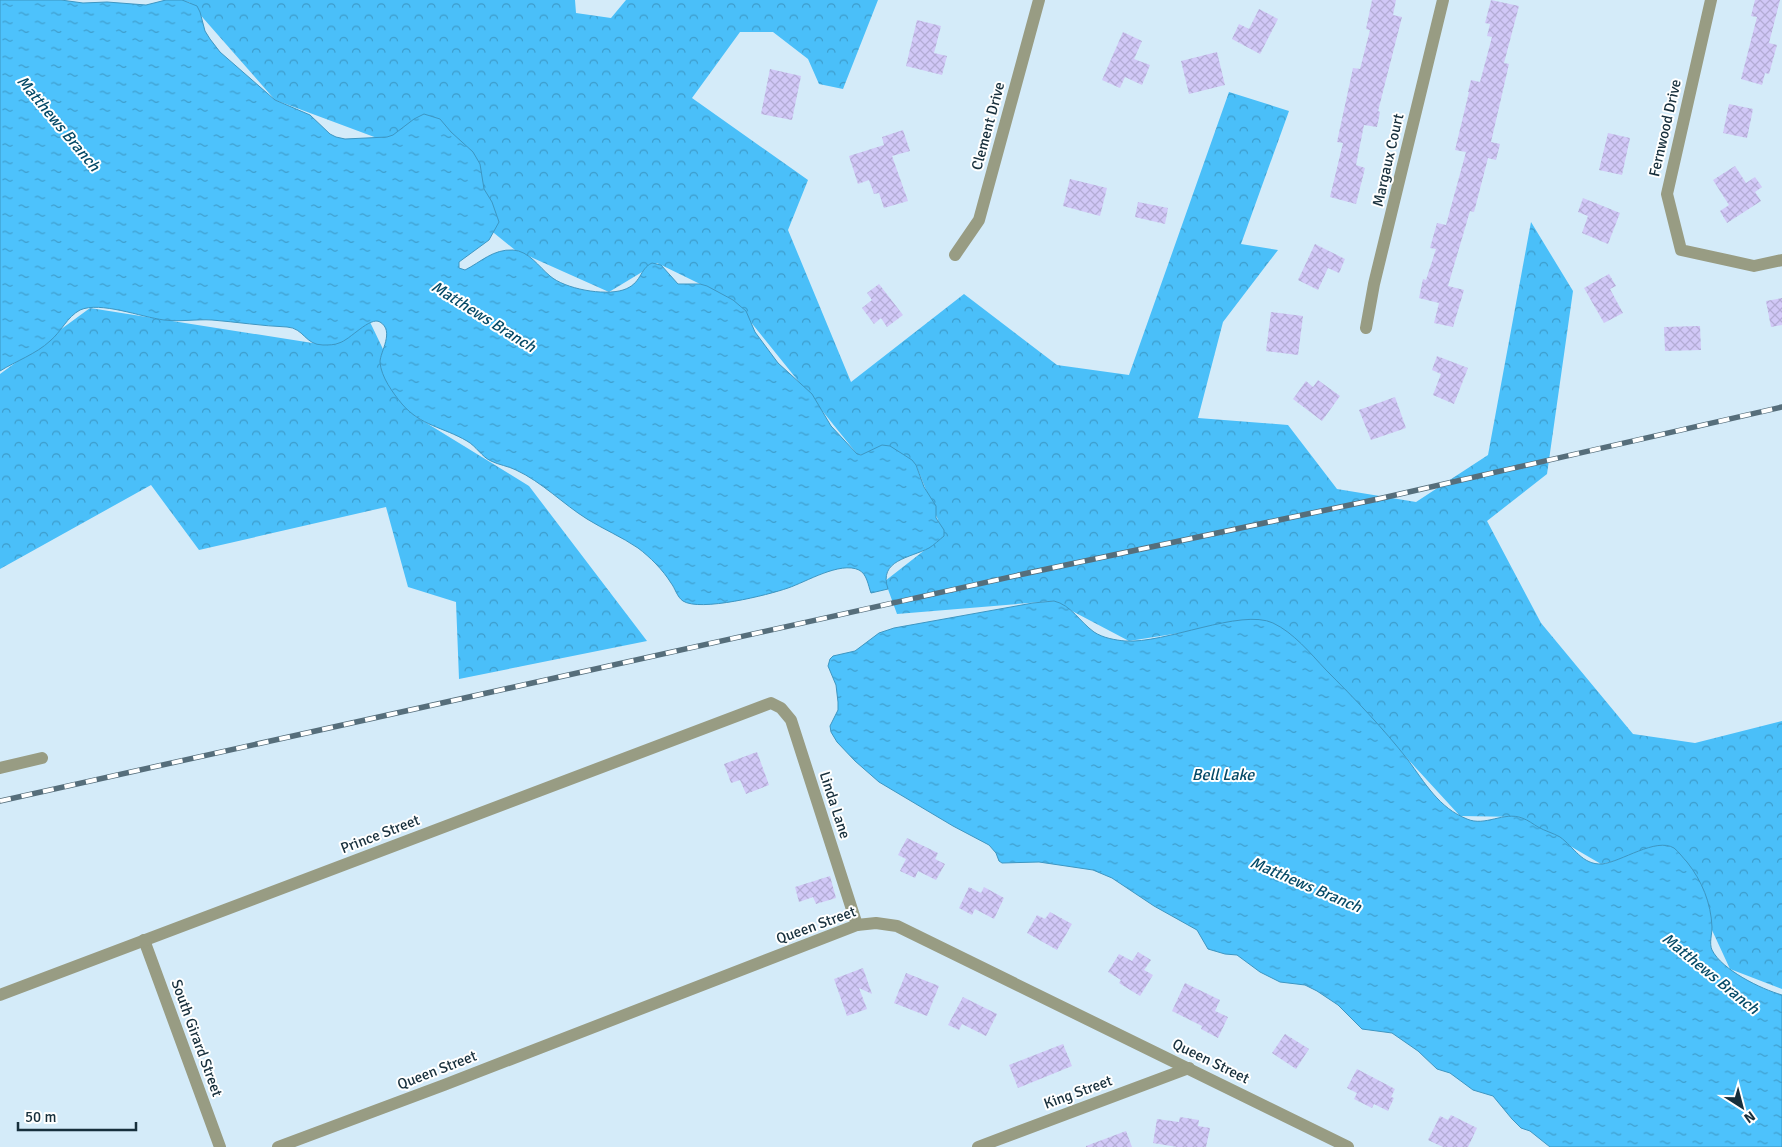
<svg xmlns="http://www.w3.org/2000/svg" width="1782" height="1147" viewBox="0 0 1782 1147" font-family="Signika,sans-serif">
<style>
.forest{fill:url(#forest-crowns)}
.water{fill:url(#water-ripples);stroke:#3d96c2}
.building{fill:url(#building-cross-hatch)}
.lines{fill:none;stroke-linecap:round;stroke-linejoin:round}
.minor{stroke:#989c83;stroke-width:12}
.rail-casing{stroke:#566e7b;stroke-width:5.5}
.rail{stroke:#fff;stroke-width:4;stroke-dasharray:11;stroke-linecap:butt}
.labels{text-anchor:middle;stroke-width:4;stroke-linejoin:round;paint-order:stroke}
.street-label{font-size:15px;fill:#172f3c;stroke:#fff}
.water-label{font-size:16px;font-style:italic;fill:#054a67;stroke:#fff}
</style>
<defs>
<pattern id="forest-crowns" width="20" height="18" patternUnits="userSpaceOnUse" patternTransform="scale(1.25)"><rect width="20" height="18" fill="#4abff9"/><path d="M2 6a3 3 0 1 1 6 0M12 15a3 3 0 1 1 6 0" fill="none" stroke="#3d9ccb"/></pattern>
<pattern id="water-ripples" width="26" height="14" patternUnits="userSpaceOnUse" patternTransform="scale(1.25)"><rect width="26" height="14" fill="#4dc2fc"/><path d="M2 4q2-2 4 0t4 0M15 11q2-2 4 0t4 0" fill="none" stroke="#3f9ecd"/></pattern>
<pattern id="building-cross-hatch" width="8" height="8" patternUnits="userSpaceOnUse" patternTransform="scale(1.25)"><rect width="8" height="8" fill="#d1c8f7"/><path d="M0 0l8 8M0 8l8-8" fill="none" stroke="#b3acd5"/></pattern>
</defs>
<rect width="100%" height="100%" fill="#d4ebf9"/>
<!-- forest -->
<g class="forest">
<path d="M160,0H575L576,13L611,18L626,0H878L843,89L819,84L808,59L773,32H740L692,98L808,180L788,230L851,382L964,294L1057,365L1129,375L1229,92L1289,111L1241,244L1278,250L1223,322L1198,418L1288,425L1337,489L1416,502L1488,455L1531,222L1573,291L1547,474L1487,521L1541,623L1633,734L1695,743L1782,721V989L1730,969L1674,848L1601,864L1520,817L1460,816L1325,669L1262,620L1129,641L1053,601L897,614L885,581L944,535L916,465L857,454L733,300L657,263L609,292L515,250L377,138L275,100L189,2Z"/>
<path d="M90,308L325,345L370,322L415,416L529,486L647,641L459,679L456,602L408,587L386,507L199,550L151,485L0,569V374Z"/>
</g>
<!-- water -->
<g class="water">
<path d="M0,0H61L83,3L107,2L146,5L166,0H182L197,6L200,12L205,31L210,39L220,52L275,100L310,115L330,134L336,137L345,139L387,137L393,135L414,119L424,114L440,119L451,132L473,152L480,164L484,189L492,202L499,222L489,240L459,262V268L465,270C481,262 493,249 513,250C529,251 539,267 550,276C565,289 604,296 623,290C642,284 639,269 652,263L661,265L678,284H700L707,286L733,300L746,311L755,332L778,363L812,394L831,426L857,454L861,455L882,445L890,446L912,460L916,465L924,487L936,506V518L944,530V536C939,540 934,545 929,548C910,558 878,560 888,589L871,593C868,585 867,574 859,570C840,561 806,582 788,588C768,595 700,612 683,601C677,597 675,588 671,583C663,570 650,557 638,548C622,537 603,529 587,519C563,504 542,482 516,470C508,466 499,465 491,461C482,457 476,446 467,441C443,427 421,426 402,404C393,393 381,377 380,362C380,352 395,331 380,322C370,316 350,340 339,343C335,345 328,345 323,345C305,345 304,328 287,327C262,326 237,322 212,320C196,319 180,322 164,320C141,317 100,301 80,310C67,317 61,332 50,341C36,354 16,361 0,371Z"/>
<path d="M1054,601C1071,605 1080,622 1094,632C1103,638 1115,640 1125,641C1165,644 1241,608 1273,623C1294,633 1310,653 1326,670C1355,699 1383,728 1408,760C1425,783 1439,808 1467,819C1485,827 1504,811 1522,818C1528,820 1533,824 1538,827C1545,831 1553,833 1560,837C1574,847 1582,865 1602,864C1621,862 1656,837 1674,848C1679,852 1683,858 1687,862C1702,881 1711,903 1712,927C1712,935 1709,943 1712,950C1722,970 1761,989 1782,995V1147H1550L1530,1131L1521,1128L1512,1119L1493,1096L1473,1090L1450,1073L1437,1069L1418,1051L1392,1033L1362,1029L1338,1005L1317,991L1305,985L1280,982L1260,972L1237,955L1225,954L1208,949L1197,930L1154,906L1112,878L1093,870L1039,862L1002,863L999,861L996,853L989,845L953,826L879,782L855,761L837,742L831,732L830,726L838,710V702L836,685L828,666L830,659L833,656L855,651L879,633L894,628L1033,603Z"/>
</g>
<!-- building -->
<g class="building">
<path d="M1372,0H1396L1393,15L1402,17L1378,111L1380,112L1377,127L1364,125L1356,165L1365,168L1356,204L1330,197L1343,143L1337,142L1350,82L1353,68L1360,69L1370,30L1366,29Z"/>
<path d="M1491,0L1519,6L1504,63L1509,64L1491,142L1500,144L1496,160L1488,158L1474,212L1470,211L1448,286L1464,290L1453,327L1434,323L1439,303L1419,298L1423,279L1426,280L1436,249L1430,248L1437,223L1446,225L1466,152L1455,150L1469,92H1468L1471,80L1480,82L1492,37L1487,36L1490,24L1485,23Z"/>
<path d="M1755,0H1780L1769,43L1777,45L1769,74L1765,73L1762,85L1741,79L1757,17L1751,16Z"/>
<path d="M1259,9L1278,19L1260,54L1232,39L1239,24L1249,29Z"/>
<path d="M917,20L941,26L934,53L947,56L942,75L906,66Z"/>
<path d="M1123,32L1142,41L1134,59L1150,65L1142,85L1125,77L1120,88L1102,80Z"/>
<path d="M1217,52L1225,85L1189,94L1181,61Z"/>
<path d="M770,69L801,76L792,120L761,114Z"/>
<path d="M1729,104L1753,109L1747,138L1723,133Z"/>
<path d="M903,130L910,151L892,156L908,201L884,208L879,193L874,194L869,180L858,184L849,156L884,145L882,137Z"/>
<path d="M1608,133L1630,138L1622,175L1599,170Z"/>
<path d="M1735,166L1746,183L1755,177L1762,187L1755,192L1761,201L1727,223L1720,211L1729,205L1713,180Z"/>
<path d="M1070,179L1107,188L1100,216L1063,206Z"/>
<path d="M1583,198L1620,213L1608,244L1582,233L1588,216L1578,212Z"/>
<path d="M1138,202L1168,208L1165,224L1135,217Z"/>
<path d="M1315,244L1345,259L1339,273L1328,268L1318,290L1298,280Z"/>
<path d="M1609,274L1616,286L1610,289L1623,313L1604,323L1584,288Z"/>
<path d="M879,284L903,315L887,327L881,318L874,324L862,308L872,300L867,293Z"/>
<path d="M1782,298V325L1771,327L1766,301Z"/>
<path d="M1271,312L1303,316L1298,355L1266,351Z"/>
<path d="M1700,326L1701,350L1665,351L1664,327Z"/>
<path d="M1437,356L1468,368L1454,404L1433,395L1441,374L1432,370Z"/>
<path d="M1318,380L1340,396L1322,421L1293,399L1306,381L1313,387Z"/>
<path d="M1395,397L1406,428L1371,440L1359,410Z"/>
<path d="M757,752L769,785L746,794L740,780L731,783L724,764Z"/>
<path d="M907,838L938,853L935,859L945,864L936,880L918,871L915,878L900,871L906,859L898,855Z"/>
<path d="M830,876L836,898L816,904L813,897L799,902L795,887Z"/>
<path d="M969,887L981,893L984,887L1004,898L994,919L975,909L972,915L959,908Z"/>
<path d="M1050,912L1072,924L1057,950L1027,933L1037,915L1045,919Z"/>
<path d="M1138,952L1151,960L1144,970L1153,975L1140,996L1119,983L1121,980L1108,972L1119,954L1132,961Z"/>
<path d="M863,968L872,994L859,988L867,1009L847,1016L834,979Z"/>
<path d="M906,973L939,986L927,1016L894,1003Z"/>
<path d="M1185,983L1220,1000L1215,1011L1228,1017L1218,1038L1201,1029L1202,1026L1172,1011Z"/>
<path d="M963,997L997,1014L986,1036L962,1024L959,1030L948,1025Z"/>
<path d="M1285,1034L1309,1049L1296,1069L1272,1053Z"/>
<path d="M1063,1044L1072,1066L1018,1088L1009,1065Z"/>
<path d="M1357,1069L1395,1089L1391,1097L1394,1098L1388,1111L1374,1104L1372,1108L1354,1099L1357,1093L1347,1088Z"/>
<path d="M1451,1115L1477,1128L1468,1147H1443L1428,1140L1440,1116L1448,1120Z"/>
<path d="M1180,1117L1199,1120L1198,1126L1210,1128L1206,1147H1177L1153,1143L1157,1119L1179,1122Z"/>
<path d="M1126,1131L1132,1147H1086V1146Z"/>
</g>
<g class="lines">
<!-- minor -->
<g class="minor">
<path d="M1711,0L1667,194L1681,250L1754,266L1782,260"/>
<path d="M955,255L979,220L1039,0"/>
<path d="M1366,328L1374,284L1443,0"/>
<path d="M0,768L42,758"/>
<path d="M144,940L220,1147"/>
<path d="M0,995L771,703L781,708L791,720L857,925"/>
<path d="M278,1147L444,1085L857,925L876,923L897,926L1348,1147"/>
<path d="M978,1147L1189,1068"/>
</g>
<defs>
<path id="rail" d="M0,801L1028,573L1378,499L1782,407"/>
</defs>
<!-- rail casing -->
<use href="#rail" class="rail-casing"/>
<!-- rail -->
<use href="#rail" class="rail"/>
</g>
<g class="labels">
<!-- street labels -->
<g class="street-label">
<text transform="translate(988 126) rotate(-75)" y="5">Clement Drive</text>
<text transform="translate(1665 128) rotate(-77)" y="5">Fernwood Drive</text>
<text transform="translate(1388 160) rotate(-77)" y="5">Margaux Court</text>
<text transform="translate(835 805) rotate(72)" y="5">Linda Lane</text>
<text transform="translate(380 834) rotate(-21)" y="5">Prince Street</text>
<text transform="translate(816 925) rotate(-20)" y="5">Queen Street</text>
<text transform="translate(197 1038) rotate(70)" y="5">South Girard Street</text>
<text transform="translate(1211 1061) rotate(26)" y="5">Queen Street</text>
<text transform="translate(437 1070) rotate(-21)" y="5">Queen Street</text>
<text transform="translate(1078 1092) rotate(-20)" y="5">King Street</text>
</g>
<!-- water labels -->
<g class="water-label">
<text transform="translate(59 123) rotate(50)" y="6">Matthews Branch</text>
<text transform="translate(484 316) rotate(32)" y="6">Matthews Branch</text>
<text x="1223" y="780">Bell Lake</text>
<text transform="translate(1306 884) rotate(23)" y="6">Matthews Branch</text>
<text transform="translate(1711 973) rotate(39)" y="6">Matthews Branch</text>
</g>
</g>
<!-- north arrow -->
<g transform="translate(1742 1107) rotate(144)" stroke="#ffffff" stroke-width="4" paint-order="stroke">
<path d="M0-4L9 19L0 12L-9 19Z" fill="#172f3c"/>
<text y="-8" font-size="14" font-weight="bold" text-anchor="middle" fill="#172f3c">N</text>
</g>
<!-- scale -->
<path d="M18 1122v8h118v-8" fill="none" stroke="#172f3c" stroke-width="2.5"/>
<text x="25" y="1122" font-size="15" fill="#172f3c" stroke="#ffffff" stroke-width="4" paint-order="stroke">50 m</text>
</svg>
